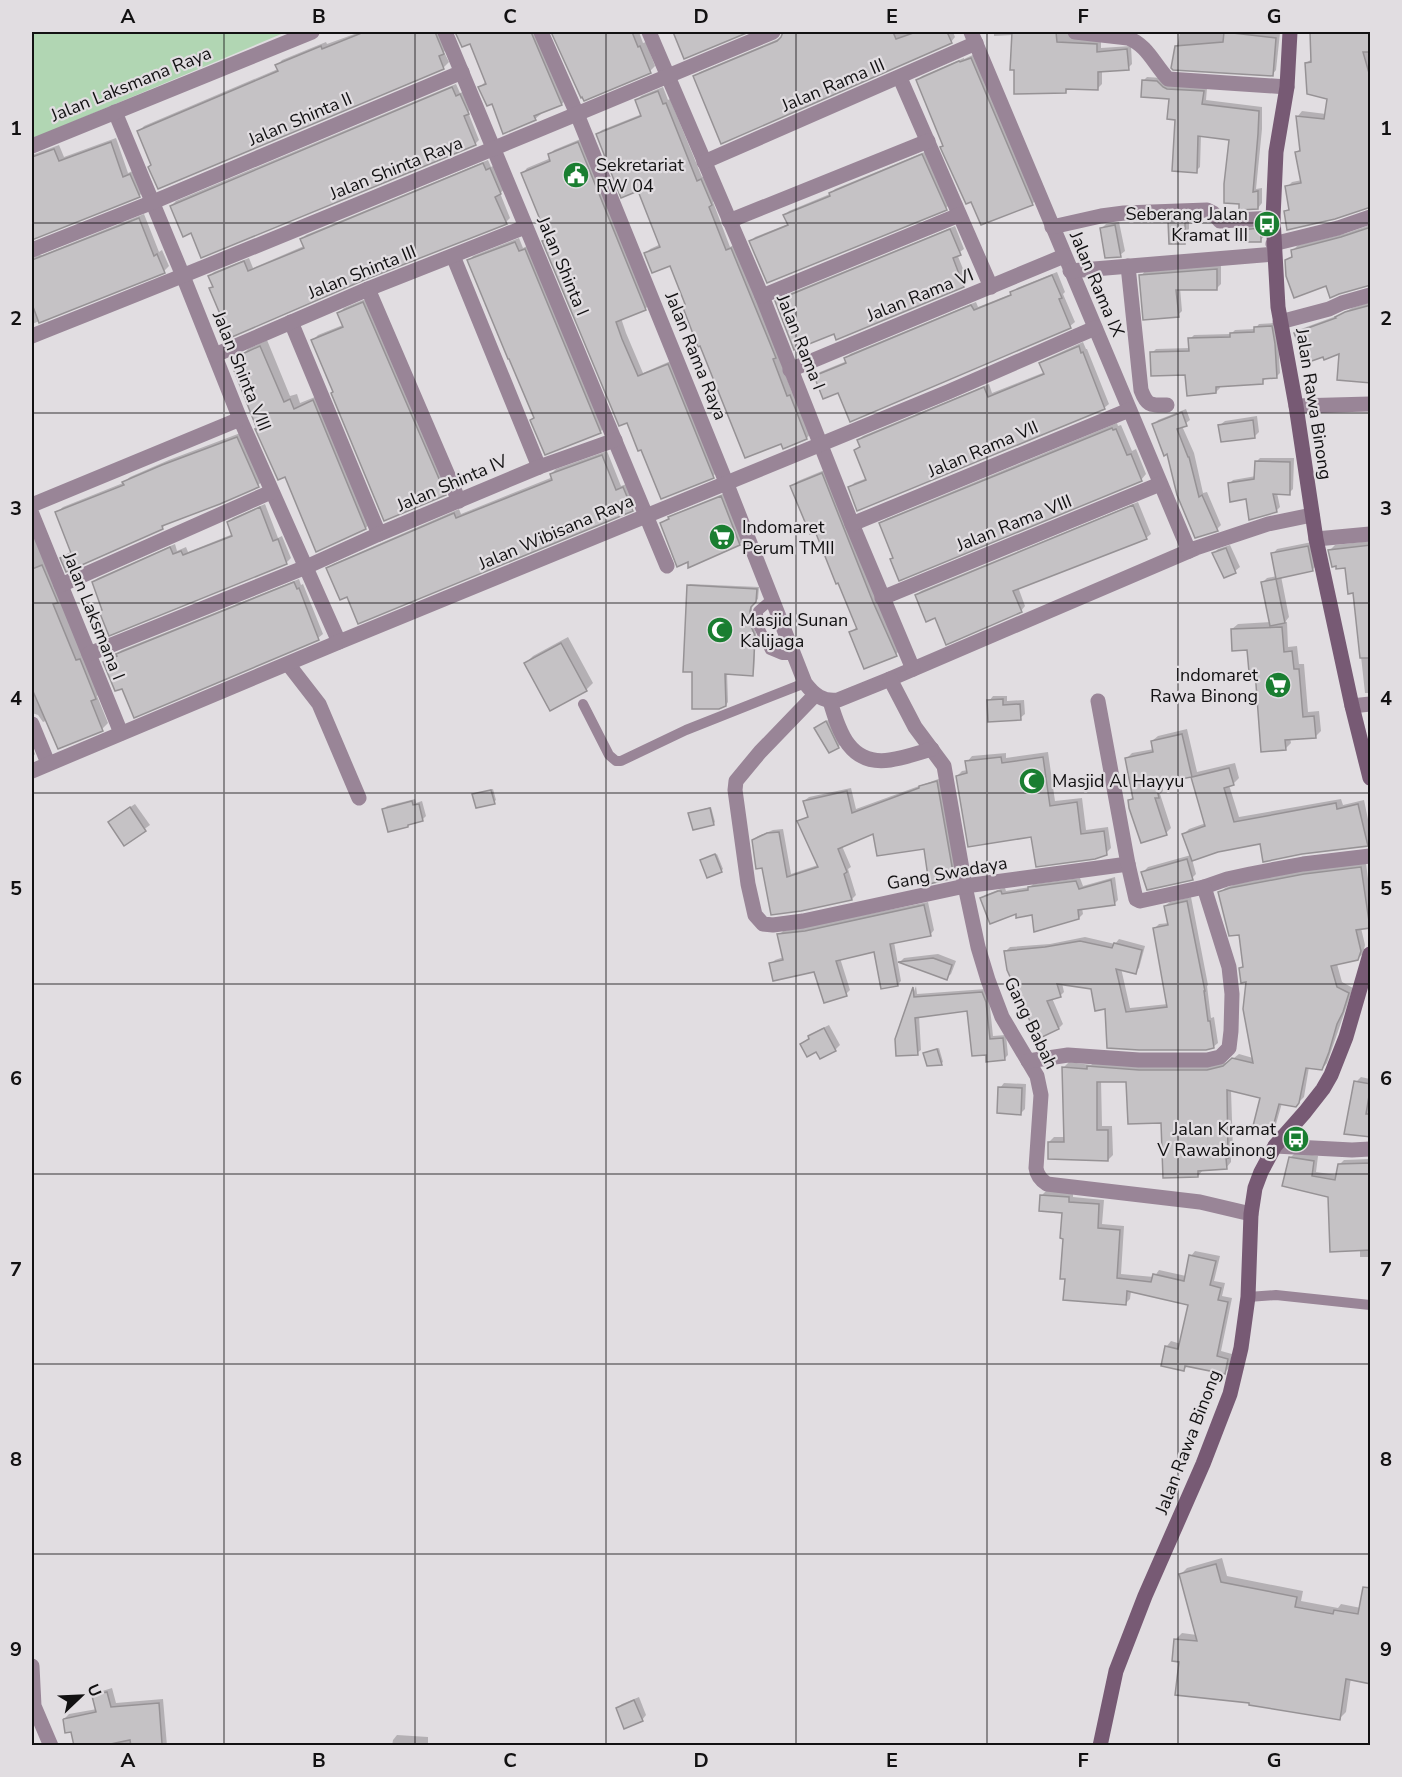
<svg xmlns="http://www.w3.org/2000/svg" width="1402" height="1777" viewBox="0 0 1402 1777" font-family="'Nunito Sans',sans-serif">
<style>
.green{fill:#b1d6b3}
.shadow{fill:#0003}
.building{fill:#c5c2c5;stroke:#969295;stroke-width:1.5}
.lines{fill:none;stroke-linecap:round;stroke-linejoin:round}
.service{stroke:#998597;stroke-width:10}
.minor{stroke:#998597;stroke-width:15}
.secondary{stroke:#775a74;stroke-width:15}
.grid{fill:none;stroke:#121112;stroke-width:1.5;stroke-opacity:0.55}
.labels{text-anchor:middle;stroke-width:4.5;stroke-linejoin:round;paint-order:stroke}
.street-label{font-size:18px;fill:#121112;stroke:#e1dde1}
.poi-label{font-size:18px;fill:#121112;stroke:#e1dde1;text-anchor:start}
.neatline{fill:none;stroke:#121112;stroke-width:2}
.grid-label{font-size:20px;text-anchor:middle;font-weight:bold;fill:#121112}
</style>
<rect width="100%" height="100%" fill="#e1dde1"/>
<!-- green -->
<path class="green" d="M32,32H286L32,139Z"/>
<!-- shadow -->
<g class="shadow">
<path d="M360,32H442L448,48L444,52L449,62L443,68L152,164L139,132L144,126L278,69L277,66L282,60L326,42L327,44Z"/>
<path d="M457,32H538L567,98L562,104L540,112L541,114L535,119L492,102L480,87L485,82L471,42L463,45Z"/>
<path d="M553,32H639L643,43L646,42L655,66L650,71L581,96Z"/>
<path d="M673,32H745L685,57L675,32Z"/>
<path d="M783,32H953L955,37L951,42L695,76L700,72L783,37Z"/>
<path d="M994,32H1070L1101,40V48L1131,46L1132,64L1128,68L1102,70V84L1097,89L1069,87L1065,92L1013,35L994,36Z"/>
<path d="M1180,32H1262L1280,33L1276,70L1272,75L1173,67Z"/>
<path d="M1311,32H1370V50L1369,51L1370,57V206L1286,212L1290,207L1287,187L1292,182L1302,180L1297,152L1301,148L1298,116L1302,111L1326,114L1329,97L1306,63L1312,59Z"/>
<path d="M975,54L1037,199L1032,204L944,145L918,80L922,76L964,58V59Z"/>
<path d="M1147,77L1162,78L1207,88L1206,100L1262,107V129L1256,189L1262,188V203L1258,208L1231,138L1201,135L1200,167L1196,171L1176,118L1171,97L1143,81Z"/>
<path d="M456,84L460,93L465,91L472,108L468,112L479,140L475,144L192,231L171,206L176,201Z"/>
<path d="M663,87L668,100L670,99L702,177L706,175L716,199L713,202L730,247L736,244L792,392L795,391L811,433L807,438L683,305L686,303L671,264L646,253L650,249L661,244L639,189L597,135L602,130L642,114L637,101L641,96Z"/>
<path d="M116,138L128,173L135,170L144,191L139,196L32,238V155L59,145L64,157Z"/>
<path d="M583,138L650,304L645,309L621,318L626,333L643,373L673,360L718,471L713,476L641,448L544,241L549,237L523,173L527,168L551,158L549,155L554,150Z"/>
<path d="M927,151L950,204L946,208L751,241L755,237L788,224L785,215L789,211L830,194L835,189Z"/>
<path d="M488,160L491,167L495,165L505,189L500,193L510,218L506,222L211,289L214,286L210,276L214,272L249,258L253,268L304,246L302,239L306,235Z"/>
<path d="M144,214L159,252L162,250L169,266L164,271L32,324V252L35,255H42Z"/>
<path d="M1174,217H1189V238L1185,242L1169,222Z"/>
<path d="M1119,222L1125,251L1120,255L1101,229L1106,224Z"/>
<path d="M1265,225V236L1260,240L1241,230L1246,226Z"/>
<path d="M1370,225V285L1327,284L1287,261L1293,255V250L1298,245L1347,233Z"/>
<path d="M955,226L964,249L957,254L968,281L963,286L835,332L776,302L781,297Z"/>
<path d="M519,238L523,248L529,245L605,427L600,432L535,417L469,261L473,256Z"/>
<path d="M1221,265V284L1217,288H1180L1182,311L1178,315L1141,276L1145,271Z"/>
<path d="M1057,272L1065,292L1063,294L1075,322L1070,326L839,391L816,376L820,372L847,361L846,359L850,354L976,302L978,307L1011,294L1017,288Z"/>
<path d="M368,298L450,489L445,494L334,392L313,340L318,335L343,325L339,313L344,308Z"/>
<path d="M1370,302V379L1341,352L1296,334L1301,329L1339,315L1352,308Z"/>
<path d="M1275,323L1278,339L1280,373L1276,377L1266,378L1262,382L1219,385L1220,388L1216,392L1152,353L1156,349L1190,348V339L1194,335L1231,334L1235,330L1255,329L1259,324Z"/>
<path d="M267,340L290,396L297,394L300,403L320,395L372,521L366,528L317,550L286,475L259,428L235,368L244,361L242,355L248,349Z"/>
<path d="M1083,342L1086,349H1087L1109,404L1104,408L850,488L854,483L867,478L856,450L861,445L859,440L863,436L989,384L992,393L1045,372L1041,363L1046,359Z"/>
<path d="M1186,409L1190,420L1182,426L1194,453L1203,493L1207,492L1221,525L1217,529L1168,452L1154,425L1158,420Z"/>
<path d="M1257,416L1259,432L1255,436L1220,425L1225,421Z"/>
<path d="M1117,423L1118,426L1121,425L1132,451L1136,449L1146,474L1141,480L891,559L894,556L881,524L886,519Z"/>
<path d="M243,432L264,480L258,485L219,503L169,521L162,528L62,558L72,551L57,512L63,507L123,483L130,477L169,460Z"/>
<path d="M607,451L621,486L629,483L637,504L632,509L348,595L328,569L333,564L459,509L461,514L553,477L551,474L556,469Z"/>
<path d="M1260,458H1294L1293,489L1289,493H1277L1280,507L1276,511L1247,498L1229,484L1233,480L1256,476V462Z"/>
<path d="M827,469L901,649L896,654L851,632L858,626L816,530L792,486L798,481Z"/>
<path d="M725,493L744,540L740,544L690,560L661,523L674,514Z"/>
<path d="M1138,502L1151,534L1146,538L1018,587L1025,606L1021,611L936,616L917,595L921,591Z"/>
<path d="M265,504L278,538L282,536L291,558L286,563L104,609L93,582L98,578L175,544L177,551L186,547L188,552L233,534L228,523L233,518Z"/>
<path d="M32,519L102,691L97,696L108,723L102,729L48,720L43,722L38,715L32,713Z"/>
<path d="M1370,541V693H1365L1354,592L1346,566L1330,550L1335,545Z"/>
<path d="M1312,542L1317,565L1312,570L1281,576L1289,617L1285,622H1287L1288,647L1297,646L1299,664H1304L1308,712L1319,711L1321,731L1315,737L1290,738L1291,743L1285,749L1248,648L1232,629L1238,624L1271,622L1263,582L1267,578L1277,576L1273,554L1277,549Z"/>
<path d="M1230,545L1240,567L1235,571L1214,553L1218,549Z"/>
<path d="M299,579L301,585L303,584L323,634L318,638L104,662L122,650Z"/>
<path d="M690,584L759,587L758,599L753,604L752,608V623L756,633L754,672L752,674L727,673L728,702L726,705L688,586Z"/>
<path d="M568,637L593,683L586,690L526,663L533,656Z"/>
<path d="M993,696H1007V701L1024,700L1025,714L1020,718L989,701Z"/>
<path d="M831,718L843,742L838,747L816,728Z"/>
<path d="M1187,729L1197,772L1235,763L1239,778L1233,784L1229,785L1239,817L1341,799L1343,805L1364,800L1370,829V842L1368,845L1261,843L1217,851L1192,859L1196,874L1192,878L1143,872L1148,867L1191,855L1184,834L1189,829L1206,823L1192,776L1162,782L1163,791L1160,794L1171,828L1166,833L1129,801L1134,796L1127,758L1132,753L1154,749L1152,741L1158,736Z"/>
<path d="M32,745L35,754L32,758Z"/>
<path d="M1048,752L1055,801L1082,798L1086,830L1108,827L1111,848L1106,853L1033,835L957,776L962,771L968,770L967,762L972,756L1006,753V758Z"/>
<path d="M941,778L957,873L953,877L925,848L874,832L842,846L851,867L848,869L856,895L852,899L801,910L763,867L753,840L758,836L773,830L783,829L791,874L818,865L799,822L809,815L804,801L809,797L851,788L856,809Z"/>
<path d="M493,789L496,800L494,802L474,795Z"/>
<path d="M415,799L416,803L422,801L426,816L422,820L411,823L408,826L384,809L387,806Z"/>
<path d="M135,804L150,825L124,844L114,818Z"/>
<path d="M711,807L715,822L713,824L690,813Z"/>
<path d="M717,854L723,869L721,871L704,859Z"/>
<path d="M1366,863L1370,895V925L1361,928L1365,945L1363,954L1357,959L1337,964L1342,982L1353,988L1327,1063L1322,1069L1309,1067L1304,1097L1296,1105L1282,1103L1276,1124L1271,1129L1261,1097L1231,1090L1233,1151L1231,1153V1162L1226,1168L1203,1170L1198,1176L1163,1121L1128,1081L1101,1080L1102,1126H1112L1113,1155L1108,1160L1049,1142L1054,1137H1065L1064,1067L1069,1062L1091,1065L1094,1062L1213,1065L1229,1062L1239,1054L1253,1058L1248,981L1241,969L1244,965L1240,933L1220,893L1225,888L1236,884L1311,869Z"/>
<path d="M1115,877L1118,900L1114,904L1082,908L1083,914L1079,918L1017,912L982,899L985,895L1003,888H1005L1006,891L1030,887L1033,884L1080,878L1083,886Z"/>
<path d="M1191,897L1208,985L1207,986L1211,1018L1214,1017L1218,1043L1213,1047L1106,1007L1092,988L1062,983L1064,992L1060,996L1052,998L1063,1024L1059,1028L1038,1037L1006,951L1010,947L1050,944L1085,937L1115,944L1119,939L1145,946L1139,968L1135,972L1121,968L1130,1008L1168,1004L1155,928L1159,924L1169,923L1165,906L1170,902Z"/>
<path d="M928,902L934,930L930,935L894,942L901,981L897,985L875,950L840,958L850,990L846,994L815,970L771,964L775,960L784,957L779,935L783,931Z"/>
<path d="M938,954L956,961L951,974L946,978L901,961L904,958Z"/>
<path d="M916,986L917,994L986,989L989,998L993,1036L1006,1035L1008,1055L1004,1059L987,1054L969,1009L919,1016L921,1050L917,1053L896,1039Z"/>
<path d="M829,1025L840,1045L835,1050H817L802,1044L815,1032Z"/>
<path d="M939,1048L943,1062L941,1064L927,1052Z"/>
<path d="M1361,1077L1370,1079V1135L1356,1082Z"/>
<path d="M1004,1083L1026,1084L1025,1109L1021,1113L1000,1088Z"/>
<path d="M1296,1152L1318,1156L1316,1172L1337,1175L1339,1165L1344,1160L1370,1159V1257H1360V1249L1330,1196L1284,1185L1291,1157Z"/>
<path d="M1047,1190L1073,1193V1197L1104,1200L1102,1224L1124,1226L1121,1274L1154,1277L1159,1270L1186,1276L1191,1256L1195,1251L1220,1256L1214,1281L1225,1283L1222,1296L1232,1298L1221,1351L1232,1354L1229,1368L1224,1373L1189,1365L1183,1370L1167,1346L1171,1341L1181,1344L1190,1304L1131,1291L1130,1299L1125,1304L1067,1278L1063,1212L1042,1195Z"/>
<path d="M1222,1558L1227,1576L1303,1591L1301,1601L1338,1608L1341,1604L1361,1608L1346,1712L1339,1719L1181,1660L1175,1640L1182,1633L1197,1635L1181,1574L1187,1568Z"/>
<path d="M112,1688L116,1703L163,1699L167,1746H76L73,1730L64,1719L69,1714L97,1709L94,1697L99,1692Z"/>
<path d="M639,1697L646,1715L642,1720L617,1708L622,1704Z"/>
<path d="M397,1735L428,1737V1746H392L393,1740Z"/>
</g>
<!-- building -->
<g class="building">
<path d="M364,32H435L444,54L439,56L444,69L158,189L148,167L151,165L137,131L278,71L275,65L321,46L322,49Z"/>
<path d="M455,32H531L562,105L534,116L536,120L503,134L492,104L487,106L478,87L486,84L470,44L462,47Z"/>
<path d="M551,32H632L638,47L640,46L651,73L584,101L582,97L581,98Z"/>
<path d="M673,32H749L684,59Z"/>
<path d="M783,32H893L896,39L916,32H947L952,43L721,144L693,76L777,41L781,37Z"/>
<path d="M1012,32H1056L1057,42L1097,44V52L1127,49L1129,70L1098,72V90L1066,89V93L1014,94V70H1010Z"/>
<path d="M1224,32L1276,38L1273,76L1173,70L1171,68L1175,46L1223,42Z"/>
<path d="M1310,32H1371V52H1363L1371,80V207L1335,219L1287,230L1284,211L1289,210L1285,186L1301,183L1295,152L1300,151L1296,116L1324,119L1327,99L1307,94L1305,63L1311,62Z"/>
<path d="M971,58L1033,205L981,225L971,202L966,204L940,147L943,146L916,80L959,61L960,62Z"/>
<path d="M1142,80L1157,81L1163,87L1167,89L1204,91L1202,104L1259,111L1258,134L1253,192L1258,191V209L1239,210V204L1224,203V184L1229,140L1198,136L1197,173L1172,171L1175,120L1167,119L1169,99L1141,97Z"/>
<path d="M452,87L456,96L460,94L469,114L464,116L476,145L201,258L191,233L183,237L170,206Z"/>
<path d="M658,91L663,104L666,103L697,181L701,179L712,205L709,207L726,250L731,248L776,358L773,359L787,396L790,395L807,439L783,449L781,444L745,458L700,346L698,347L682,305L685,304L670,266L652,273L644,253L660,247L638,191L621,198L596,134L641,116L635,100Z"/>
<path d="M111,142L123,177L130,174L140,197L32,240V157L54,149L59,161Z"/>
<path d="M578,142L646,310L616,322L622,339L638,376L668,364L714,478L661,499L641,450L638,451L627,423L619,426L542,241L548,239L521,173L550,161L548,154Z"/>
<path d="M922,154L947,210L767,283L749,241L788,225L783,215L830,196L829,193Z"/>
<path d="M483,163L486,170L490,168L501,194L495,197L507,224L364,280L232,337L222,313L220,314L209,288L213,287L208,276L244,261L248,271L304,248L300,239Z"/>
<path d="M139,218L154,256L157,254L165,273L39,323L32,304V260Z"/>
<path d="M1168,221H1185V244H1169Z"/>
<path d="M1115,225L1121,257L1105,258L1100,228Z"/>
<path d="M1371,227V285L1339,294L1330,298L1326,286L1294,298L1286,276L1285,260L1292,257L1291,250L1341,237Z"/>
<path d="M1261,228V242H1240V230Z"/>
<path d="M950,229L961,255L953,258L964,287L836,340L834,334L794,350L775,301Z"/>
<path d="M515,242L519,251L525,249L601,433L545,455L530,420L534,418L509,359H508L467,260Z"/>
<path d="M1217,269V290H1176L1179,317L1143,320L1139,275Z"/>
<path d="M1052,275L1062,298L1059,299L1071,328L850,422L838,393L823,399L814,376L846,363L844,358L971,305L974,310L1011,295L1010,292Z"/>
<path d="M363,302L446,495L384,521L331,393L333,392L311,340L343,327L337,313Z"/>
<path d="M1371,305V383L1337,380L1339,354L1324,360L1323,357L1306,363L1294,333L1336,318L1335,317L1345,312Z"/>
<path d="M1272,326L1275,344L1277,378L1263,379V384L1216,387V393L1187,396L1185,375L1151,376L1150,352L1189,351L1188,338L1230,337V333L1254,332V327Z"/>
<path d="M260,346L284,402L290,399L294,409L313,400L366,529L316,552L285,477L278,480L255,429H257L233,368L243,364L240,355Z"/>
<path d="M1079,346L1081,353L1083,352L1105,409L857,511L848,487L866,480L854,450L860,447L857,440L984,387L988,397L1044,374L1039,363Z"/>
<path d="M1182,412L1187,426L1177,429L1188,457H1189L1199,497L1202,495L1218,531L1195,538L1177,495L1167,454L1164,456L1152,424Z"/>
<path d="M1253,420L1255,438L1221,442L1218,425Z"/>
<path d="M1112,428L1113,430L1116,429L1127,455L1131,454L1142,481L899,581L890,559L893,558L879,523Z"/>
<path d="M237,437L259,487L220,504L162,526L163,529L66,572L60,558L71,553L55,512L124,485L122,482L162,465Z"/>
<path d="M602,455L616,490L623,487L633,511L358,624L347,597L340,600L326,568L454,513L456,518L552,480L550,474Z"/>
<path d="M1255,461L1290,462V495L1273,494L1277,512L1249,520L1246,499L1230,502L1228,483L1254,479Z"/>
<path d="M822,473L873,602L897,656L864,669L849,632L857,629L838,583L836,584L815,531L810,534L790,486Z"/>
<path d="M721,496L740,545L688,568V562L677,567L660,523L669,519L668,517Z"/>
<path d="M1133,505L1147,539L1013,591L1022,612L946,645L935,618L926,622L915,595Z"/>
<path d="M260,507L273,541L278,539L287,564L109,636L99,611L102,610L92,582L170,547L173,554L181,551L183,555L232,536L227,522Z"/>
<path d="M1371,545V658H1360L1353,593L1348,594L1345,568L1336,569V566L1332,567L1328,550Z"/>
<path d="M1308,546L1313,571L1276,579L1271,553Z"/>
<path d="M1226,548L1236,573L1224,578L1212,553Z"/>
<path d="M42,565L58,603L53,604L76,660L80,659L96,699L91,701L103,731L58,749L32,689V569Z"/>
<path d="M1276,579L1285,623L1270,626L1261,582Z"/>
<path d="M294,582L297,589L299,588L319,640L134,718L122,689L115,691L103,662L117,656L116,654Z"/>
<path d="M687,585L757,589L756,602L751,607L750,611L751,626L755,636L753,676L725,674L726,706L719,709H692V672H683Z"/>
<path d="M1282,627L1284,652L1292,651L1294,669H1299L1303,717L1314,716L1316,738L1285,740L1286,750L1261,752L1255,671L1249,672L1247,650L1232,651L1231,629Z"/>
<path d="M561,643L587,691L550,711L524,663Z"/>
<path d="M1003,699V705L1020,704L1021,720L988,722L987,700Z"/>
<path d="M826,721L839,748L829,753L814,728Z"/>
<path d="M1182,734L1192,777L1229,768L1234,785L1224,788L1234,822L1336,803L1337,809L1358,804L1368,846L1302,854L1263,862L1260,844L1218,852L1192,861L1182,834L1205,826L1191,777L1156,784L1159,798H1155L1167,835L1141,843L1129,808L1128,800L1133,799L1125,758L1153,752L1151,741Z"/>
<path d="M1001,757L1002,763L1043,757L1050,806L1077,802L1081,834L1104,831L1107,855L1095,859L1036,867L1031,837L968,847L956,776L967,773L965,761Z"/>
<path d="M937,781L954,878L929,884L924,849L877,856L873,834L838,849L847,872L844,874L852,900L801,911L771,915L762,868L756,869L752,840L767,833L779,832L787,877L818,867L797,821L808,817L803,801L847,791L852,813L919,788V786Z"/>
<path d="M491,790L495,804L476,808L472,794Z"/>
<path d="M412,801L413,805L419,804L423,821L408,825V827L388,832L382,809Z"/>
<path d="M130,807L146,831L124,846L108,822Z"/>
<path d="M710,808L714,825L693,830L688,813Z"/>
<path d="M715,854L722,872L707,878L700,860Z"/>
<path d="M1187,859L1193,880L1147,890L1141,872Z"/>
<path d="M1361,867L1370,928L1356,930L1361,951L1358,960L1331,966L1337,987L1349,993L1343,1012L1337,1024L1329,1052L1322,1070L1306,1068L1299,1103L1296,1107L1279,1104L1272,1131L1253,1126L1260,1098L1227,1090L1228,1158H1226L1227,1169L1198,1171V1177L1163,1178L1161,1123L1128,1124L1126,1082H1097V1130H1108V1161L1048,1159V1142H1064L1062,1067L1087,1069V1066L1139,1070H1207L1223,1066L1232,1058L1253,1063L1243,1009L1246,982L1241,983L1239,968L1243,967L1239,935L1229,936L1218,892L1230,888L1304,874Z"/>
<path d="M1111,880L1115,905L1078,910L1079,919L1034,932L1032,915L1016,918V914L990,924L980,898L998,891H1001L1002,894L1028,890V887L1076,881L1079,889Z"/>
<path d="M1187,901L1205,991H1204L1208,1021H1210L1214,1048L1206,1050H1139L1107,1048L1105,1009L1095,1011L1091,989L1057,984L1061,997L1047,1001L1059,1029L1038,1039L1007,970L1004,951L1045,947L1080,941L1112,948L1114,943L1142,950L1136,974L1116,969L1126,1012L1167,1007L1153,928L1168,925L1164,906Z"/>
<path d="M924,905L931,936L890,944L898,986L881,989L874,952L836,961L847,996L824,1003L814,972L773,981L769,963L783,960L777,934L805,931Z"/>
<path d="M933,958L952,965L947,980L898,962Z"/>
<path d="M913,987L914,997L982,992L986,1002L990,1039L1003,1038L1005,1060L986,1062V1055L972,1056L967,1011L915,1018L918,1055L896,1056L895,1039Z"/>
<path d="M824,1028L836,1051L820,1059L816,1052L807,1057L800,1044L809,1039L808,1036Z"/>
<path d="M937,1049L942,1065L927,1066L923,1053Z"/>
<path d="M1354,1081L1371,1084L1366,1114H1371V1137L1344,1134Z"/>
<path d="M998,1087L1022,1088L1021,1115L997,1113Z"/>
<path d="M1289,1157L1314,1161L1312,1176L1335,1180L1338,1164L1371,1163V1250L1330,1252L1328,1197L1282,1186Z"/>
<path d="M1040,1195L1069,1197V1202L1099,1204L1098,1228L1120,1230L1117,1278L1151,1282L1153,1274L1184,1281L1189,1255L1216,1261L1210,1285L1221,1288L1218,1300L1228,1302L1217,1356L1228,1359L1225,1374L1185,1366L1184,1371L1161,1366L1165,1346L1178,1349L1188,1305L1127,1291L1126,1305L1063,1300L1065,1279H1060L1063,1239L1060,1238L1062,1213L1039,1211Z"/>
<path d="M1216,1564L1221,1582L1297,1597L1295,1607L1333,1614L1334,1610L1358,1614L1363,1587L1371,1588V1684L1346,1679L1340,1720L1249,1705V1703L1175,1695L1179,1662L1172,1661L1174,1639L1197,1641L1179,1574Z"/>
<path d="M107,1692L111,1707L159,1703L162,1744L131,1746L130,1740L101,1746H74L71,1732L65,1733L63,1719L96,1712L92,1696Z"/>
<path d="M634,1700L643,1721L624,1729L616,1708Z"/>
</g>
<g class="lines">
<!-- service -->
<g class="service">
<path d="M772,599L758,611V625L770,650L782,655H794"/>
<path d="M583,704L609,755L616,761H621L686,730L805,683"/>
<path d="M1248,1297L1276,1295L1370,1305"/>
</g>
<!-- minor -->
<g class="minor">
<path d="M445,32L667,566"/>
<path d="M541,32L577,114L726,482L805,683C814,695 823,702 838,700L890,679L1196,548L1268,524L1312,515"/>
<path d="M649,32L762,296L852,524L913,669"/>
<path d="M971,32L1189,551"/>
<path d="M1075,32L1128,38C1147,45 1154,64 1168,79L1287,87"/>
<path d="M900,78L991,287"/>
<path d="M115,112L183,276L240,419L339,642"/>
<path d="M32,146L312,32"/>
<path d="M704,162L976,43"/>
<path d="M729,221L928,141"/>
<path d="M1052,227L1101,216L1124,213L1207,210L1213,213L1220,221L1273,218"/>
<path d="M1273,244L1338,228L1370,217"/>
<path d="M32,250L153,202L462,72"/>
<path d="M453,256L539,467"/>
<path d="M1128,266L1141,390C1147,406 1150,405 1167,405"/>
<path d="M1070,271L1274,254"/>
<path d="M368,289L459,501"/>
<path d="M762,296L959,215"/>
<path d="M291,322L379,534"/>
<path d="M1280,322L1329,309L1342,303L1370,295"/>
<path d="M32,336C280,238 527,135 773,32"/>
<path d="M215,355L368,289L525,227"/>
<path d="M790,370L1064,256"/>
<path d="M1296,406L1370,404"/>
<path d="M32,505L240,419"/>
<path d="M32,514L121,733"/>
<path d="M852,524L1129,410"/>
<path d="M1316,539L1370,534"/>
<path d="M61,585L271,492"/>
<path d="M882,598L1160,484"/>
<path d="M89,654L306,567L379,534L539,467L615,440"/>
<path d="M288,664L319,704L359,798"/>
<path d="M890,679L915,727L944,766L965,886L978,947L988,980L1002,1017L1037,1076L1041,1095L1036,1168C1037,1176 1041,1180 1047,1184L1200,1202L1251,1214"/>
<path d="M815,695L760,752L736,781L735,790L748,884L755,915L763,924L773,925L803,921L965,886L1128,864L1136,899L1140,901L1204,887L1227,879L1250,874L1303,864L1370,856"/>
<path d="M830,701C839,732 850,766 890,760C904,758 918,753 932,749"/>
<path d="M1098,701L1128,864"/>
<path d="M1352,706L1370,704"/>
<path d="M32,724L48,763"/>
<path d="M32,771L339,642L948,392L1095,328"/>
<path d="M1028,1061L1068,1055L1139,1060H1207L1220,1057L1229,1048L1231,1031L1232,994L1229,967L1204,887"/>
<path d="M1275,1146L1352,1150L1370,1149"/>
<path d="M32,1666L34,1706L51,1746"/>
</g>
<!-- secondary -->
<g class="secondary">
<path d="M1290,32L1287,87L1276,152L1273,218L1278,307L1296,406L1316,539L1352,706L1370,778"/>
<path d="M1100,1746L1116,1671L1145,1596L1203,1464L1230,1394L1241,1348L1248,1297L1251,1214L1255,1188L1261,1172L1275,1146L1305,1112L1323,1089L1331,1075L1346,1037L1370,954"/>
</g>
</g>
<!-- grid -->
<path class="grid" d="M224,32V1746M415,32V1746M606,32V1746M796,32V1746M987,32V1746M1178,32V1746M32,223H1370M32,413H1370M32,603H1370M32,793H1370M32,984H1370M32,1174H1370M32,1364H1370M32,1554H1370"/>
<!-- icons -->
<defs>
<symbol id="civic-disc" viewBox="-11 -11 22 22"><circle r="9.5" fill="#1a7e31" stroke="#e1dde1"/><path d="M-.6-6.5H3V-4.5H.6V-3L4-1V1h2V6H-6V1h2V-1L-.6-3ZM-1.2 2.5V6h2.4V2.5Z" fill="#fff"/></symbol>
<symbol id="bus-disc" viewBox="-11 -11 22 22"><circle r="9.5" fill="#1a7e31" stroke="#e1dde1"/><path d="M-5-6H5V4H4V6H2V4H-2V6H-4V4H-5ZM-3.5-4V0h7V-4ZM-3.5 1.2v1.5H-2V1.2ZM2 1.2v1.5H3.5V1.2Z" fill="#fff"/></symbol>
<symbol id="supermarket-disc" viewBox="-11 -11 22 22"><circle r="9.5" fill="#1a7e31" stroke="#e1dde1"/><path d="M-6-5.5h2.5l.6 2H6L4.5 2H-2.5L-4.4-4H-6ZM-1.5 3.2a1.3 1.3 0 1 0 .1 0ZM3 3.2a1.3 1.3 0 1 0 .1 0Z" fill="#fff"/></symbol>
<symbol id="mosque-disc" viewBox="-11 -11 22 22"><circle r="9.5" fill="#1a7e31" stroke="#e1dde1"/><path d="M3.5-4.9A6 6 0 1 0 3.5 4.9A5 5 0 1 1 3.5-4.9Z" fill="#fff"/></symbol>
</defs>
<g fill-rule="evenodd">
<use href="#civic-disc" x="561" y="160" width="30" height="30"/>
<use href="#bus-disc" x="1252" y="209" width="30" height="30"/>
<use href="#supermarket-disc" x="707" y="522" width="30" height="30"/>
<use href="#mosque-disc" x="705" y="615" width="30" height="30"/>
<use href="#supermarket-disc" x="1263" y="670" width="30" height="30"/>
<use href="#mosque-disc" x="1017" y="766" width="30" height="30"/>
<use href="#bus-disc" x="1281" y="1124" width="30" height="30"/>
</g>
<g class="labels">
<!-- street labels -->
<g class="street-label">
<text transform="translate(131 84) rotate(-22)" y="6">Jalan Laksmana Raya</text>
<text transform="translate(833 85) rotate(-23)" y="6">Jalan Rama III</text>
<text transform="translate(300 119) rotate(-23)" y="6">Jalan Shinta II</text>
<text transform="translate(396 168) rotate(-22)" y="6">Jalan Shinta Raya</text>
<text transform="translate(563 266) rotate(67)" y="6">Jalan Shinta I</text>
<text transform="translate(362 272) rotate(-22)" y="6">Jalan Shinta III</text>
<text transform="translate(1097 284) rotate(67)" y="6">Jalan Rama IX</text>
<text transform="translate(920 295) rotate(-22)" y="6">Jalan Rama VI</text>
<text transform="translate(801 342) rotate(68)" y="6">Jalan Rama I</text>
<text transform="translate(696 356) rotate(68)" y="6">Jalan Rama Raya</text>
<text transform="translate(242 371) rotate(68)" y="6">Jalan Shinta VIII</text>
<text transform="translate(1314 404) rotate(81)" y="6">Jalan Rawa Binong</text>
<text transform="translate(983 449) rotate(-23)" y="6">Jalan Rama VII</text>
<text transform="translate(452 483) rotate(-23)" y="6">Jalan Shinta IV</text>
<text transform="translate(1014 523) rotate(-22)" y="6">Jalan Rama VIII</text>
<text transform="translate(556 532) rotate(-23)" y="6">Jalan Wibisana Raya</text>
<text transform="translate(94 616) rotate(68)" y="6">Jalan Laksmana I</text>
<text transform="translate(947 873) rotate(-10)" y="6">Gang Swadaya</text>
<text transform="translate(1031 1023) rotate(64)" y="6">Gang Babah</text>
<text transform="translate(1188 1442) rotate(-69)" y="6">Jalan Rawa Binong</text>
</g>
<!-- poi labels -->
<g class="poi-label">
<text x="596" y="171">Sekretariat<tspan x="596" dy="21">RW 04</tspan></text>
<text x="1248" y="220" text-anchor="end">Seberang Jalan<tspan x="1248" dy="21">Kramat III</tspan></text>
<text x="742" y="533">Indomaret<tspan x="742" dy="21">Perum TMII</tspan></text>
<text x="740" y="626">Masjid Sunan<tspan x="740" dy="21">Kalijaga</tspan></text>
<text x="1258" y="681" text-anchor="end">Indomaret<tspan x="1258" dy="21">Rawa Binong</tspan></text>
<text x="1052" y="787">Masjid Al Hayyu</text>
<text x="1276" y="1135" text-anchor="end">Jalan Kramat<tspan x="1276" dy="21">V Rawabinong</tspan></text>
</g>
</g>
<!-- border -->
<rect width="1402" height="1777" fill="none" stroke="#e1dde1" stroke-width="66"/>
<!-- north arrow -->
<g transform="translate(81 1696) rotate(67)" stroke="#e1dde1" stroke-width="4.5" paint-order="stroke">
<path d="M0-4.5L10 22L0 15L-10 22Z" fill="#121112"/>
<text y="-9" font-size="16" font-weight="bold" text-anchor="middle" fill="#121112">U</text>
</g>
<rect x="33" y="33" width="1336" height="1711" class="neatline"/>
<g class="grid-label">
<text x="128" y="23">A</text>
<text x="319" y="23">B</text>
<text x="510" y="23">C</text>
<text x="701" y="23">D</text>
<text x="892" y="23">E</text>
<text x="1083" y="23">F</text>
<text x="1274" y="23">G</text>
<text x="16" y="135">1</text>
<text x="1386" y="135">1</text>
<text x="16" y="325">2</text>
<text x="1386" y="325">2</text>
<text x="16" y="515">3</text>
<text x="1386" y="515">3</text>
<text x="16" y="705">4</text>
<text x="1386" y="705">4</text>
<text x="16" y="895">5</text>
<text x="1386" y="895">5</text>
<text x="16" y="1085">6</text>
<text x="1386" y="1085">6</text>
<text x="16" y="1276">7</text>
<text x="1386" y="1276">7</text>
<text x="16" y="1466">8</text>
<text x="1386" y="1466">8</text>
<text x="16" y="1656">9</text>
<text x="1386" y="1656">9</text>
<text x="128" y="1767">A</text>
<text x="319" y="1767">B</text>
<text x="510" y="1767">C</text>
<text x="701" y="1767">D</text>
<text x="892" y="1767">E</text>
<text x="1083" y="1767">F</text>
<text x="1274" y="1767">G</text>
</g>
</svg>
